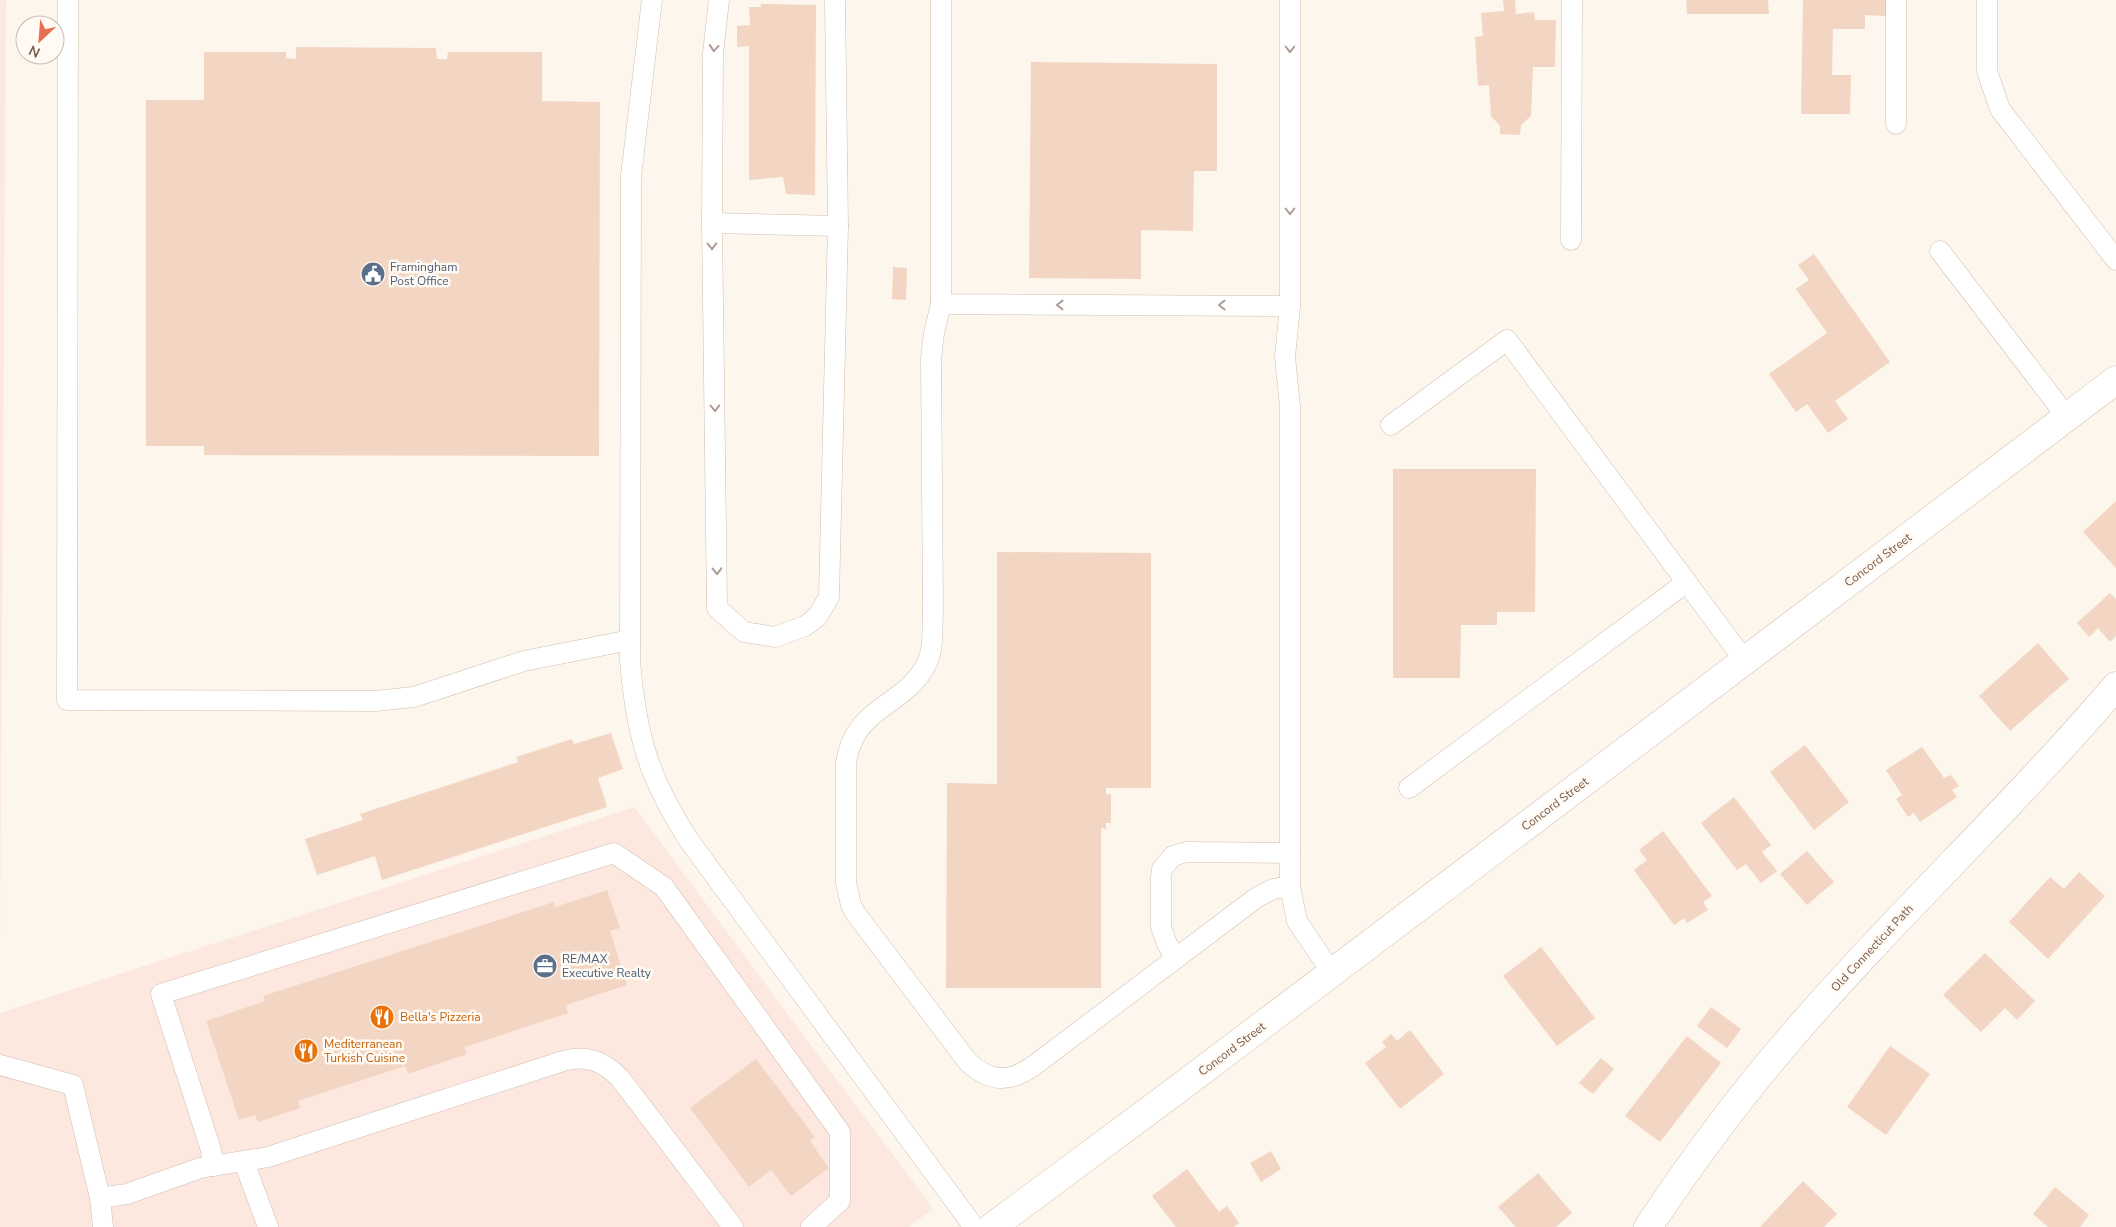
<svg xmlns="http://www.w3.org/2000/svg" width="2116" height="1227" viewBox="0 0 2116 1227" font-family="'Nunito Sans',sans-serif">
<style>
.commercial{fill:#fde8e0}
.building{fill:#f3d5c3}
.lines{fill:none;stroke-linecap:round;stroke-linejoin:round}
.service-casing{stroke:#d1beb0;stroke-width:21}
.minor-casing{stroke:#d1beb0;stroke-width:29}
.secondary-casing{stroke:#d6c0b0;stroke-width:29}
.service{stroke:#fff;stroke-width:20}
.minor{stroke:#fff;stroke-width:28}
.secondary{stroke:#fff;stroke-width:28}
.oneway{stroke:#af9d94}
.labels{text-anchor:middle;stroke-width:5;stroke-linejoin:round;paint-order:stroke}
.service-label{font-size:12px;fill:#4e5e75;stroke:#fffaf3;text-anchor:start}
.street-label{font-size:12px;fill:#7a5c4d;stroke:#fffaf3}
.food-label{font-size:12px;fill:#c56008;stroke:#fffaf3;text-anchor:start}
</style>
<rect width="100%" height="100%" fill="#fdf6ec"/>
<!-- commercial -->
<g class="commercial">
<path d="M0,0H6L0,940Z"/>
<path d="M634,807L933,1209L908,1227H0V1013Z"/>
</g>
<!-- building -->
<g class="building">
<path d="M1503,0H1515L1516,14L1534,12L1535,20H1556L1555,67H1533L1531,116L1521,125L1520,135L1500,134V126L1491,116L1489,85L1478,86L1475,37L1483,36L1481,13L1504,11Z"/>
<path d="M1686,0H1768L1769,14H1687Z"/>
<path d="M1803,0H1886V16L1865,15V29H1833L1832,75H1851L1850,114H1801Z"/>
<path d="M761,4L816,5L815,195L786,194L783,177L749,180V46L737,47V26L750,25L749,7H761Z"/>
<path d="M296,47L436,48L437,59H447L448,52H542V101L600,102L599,456L204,455V446H146V100H204V52H286V58L296,59Z"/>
<path d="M1031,62L1217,64V171H1194L1193,231L1141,230V279L1029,278Z"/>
<path d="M1814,254L1890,362L1835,401L1848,419L1828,433L1807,404L1796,412L1769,374L1827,333L1796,289L1809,280L1798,265Z"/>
<path d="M893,267L907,268L906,300L892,299Z"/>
<path d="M1393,469H1536L1535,612H1497V625H1461L1460,678H1393Z"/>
<path d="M2116,501V568L2083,532Z"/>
<path d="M997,552L1151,553V788H1106V794H1111V823H1106V829L1101,828V988H946L947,783L997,784Z"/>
<path d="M2110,593L2116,599V636L2110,642L2098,628L2089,637L2077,623Z"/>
<path d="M2038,643L2069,679L2010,731L1979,696Z"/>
<path d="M611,733L623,769L598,778L607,807L382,880L375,856L317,875L305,839L363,820L360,814L518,762L516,757L572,739L574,744Z"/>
<path d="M1805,745L1849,802L1814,830L1770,772Z"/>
<path d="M1922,747L1944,778L1951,775L1959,786L1952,790L1957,797L1920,822L1914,813L1908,817L1896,799L1902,795L1886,770Z"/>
<path d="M1734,797L1771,845L1762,852L1777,871L1761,883L1746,864L1737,870L1701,823Z"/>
<path d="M1663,831L1712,896L1703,902L1708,910L1687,923L1684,918L1674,925L1634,870L1647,860L1639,850Z"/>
<path d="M1807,851L1834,882L1807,905L1780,874Z"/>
<path d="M2079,872L2105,896L2048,959L2009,922L2050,877L2064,889Z"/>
<path d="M607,890L620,928L610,931L627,985L566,1005L568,1013L465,1047L467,1054L408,1074L405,1066L298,1101L300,1108L258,1122L255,1115L239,1120L206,1021L265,1001L263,996L554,902L555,907Z"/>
<path d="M1541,947L1595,1018L1557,1046L1503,976Z"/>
<path d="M1985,953L2035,1001L2017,1020L2005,1008L1981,1032L1943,995Z"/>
<path d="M1711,1007L1741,1029L1727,1048L1697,1026Z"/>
<path d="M1410,1030L1444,1074L1400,1109L1365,1063L1386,1047L1382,1042L1391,1034L1397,1041Z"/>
<path d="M1687,1036L1721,1063L1660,1142L1625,1116Z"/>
<path d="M1890,1046L1930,1074L1886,1135L1847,1107Z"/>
<path d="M1601,1058L1614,1069L1593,1094L1579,1083Z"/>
<path d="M756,1059L815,1137L810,1141L829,1168L791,1196L771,1170L749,1187L690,1108Z"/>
<path d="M1271,1151L1281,1169L1261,1182L1250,1163Z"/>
<path d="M1187,1169L1219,1212L1227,1206L1239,1223L1234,1227H1176L1152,1196Z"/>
<path d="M1538,1173L1572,1213L1556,1227H1516L1498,1207Z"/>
<path d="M1803,1181L1837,1214L1824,1227H1760Z"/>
<path d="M2055,1187L2089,1215L2080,1227H2048L2033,1214Z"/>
</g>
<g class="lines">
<defs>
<g id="service">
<path d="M68,0L67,700L375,701L414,697L524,661L630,640"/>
<path d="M652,0L631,176L630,660C636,735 648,777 690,842L974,1227"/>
<path d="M719,0L713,53L712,223L717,608L744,632L775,637L805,626L817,617L829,597L838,226L835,0"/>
<path d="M941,0V304L1290,306V0"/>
<path d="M1896,0V124"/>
<path d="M1987,0V71L2000,109L2116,260"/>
<path d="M712,223L838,226"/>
<path d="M1571,240L1572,0"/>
<path d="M1940,251L2067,417"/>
<path d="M941,304L934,333L931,359L933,610C932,627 934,648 927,663C905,708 855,704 846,763V883L851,905L856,914L968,1062C990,1082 1008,1083 1032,1067L1256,898L1273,889L1290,886"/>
<path d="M1290,306L1285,357L1290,407V886L1297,921L1332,973"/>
<path d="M1391,425L1507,340L1745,661"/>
<path d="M1409,788L1687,582"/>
<path d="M1176,958L1167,944L1161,927V877L1162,869L1173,856L1186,852L1290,853"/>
<path d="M0,1065L73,1085L100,1198L103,1227"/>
<path d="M244,1162L268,1227"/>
<path d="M213,1166L211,1150L161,994L614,853L664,887L840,1132V1201L811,1227"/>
<path d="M100,1198L127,1194L200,1168L268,1157L563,1061C587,1054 604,1062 620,1078L733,1227"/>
</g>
<path id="minor" d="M1648,1227C1691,1163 1737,1100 1787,1042C1892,919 2011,809 2116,686"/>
<path id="secondary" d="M992,1227L1174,1092L2116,380"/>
</defs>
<!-- service casing -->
<use href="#service" class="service-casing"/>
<!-- minor casing -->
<use href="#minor" class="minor-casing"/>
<!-- secondary casing -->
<use href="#secondary" class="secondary-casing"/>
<!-- service -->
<use href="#service" class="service"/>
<!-- minor -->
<use href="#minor" class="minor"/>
<!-- secondary -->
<use href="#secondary" class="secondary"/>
</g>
<!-- one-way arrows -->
<defs><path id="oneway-chevron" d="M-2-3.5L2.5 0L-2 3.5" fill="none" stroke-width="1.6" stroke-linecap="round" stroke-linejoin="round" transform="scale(1.25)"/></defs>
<g class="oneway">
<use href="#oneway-chevron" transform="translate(714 48) rotate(95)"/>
<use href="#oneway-chevron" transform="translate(1290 49) rotate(90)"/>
<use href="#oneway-chevron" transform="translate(1290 211) rotate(90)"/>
<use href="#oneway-chevron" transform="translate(712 246) rotate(89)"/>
<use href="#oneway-chevron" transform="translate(1060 305) rotate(-180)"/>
<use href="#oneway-chevron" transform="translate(1222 305) rotate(-180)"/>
<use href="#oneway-chevron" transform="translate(715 408) rotate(89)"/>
<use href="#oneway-chevron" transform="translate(717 571) rotate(89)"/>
</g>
<!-- icons -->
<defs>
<symbol id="civic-disc" viewBox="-11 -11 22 22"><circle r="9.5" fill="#5c6f8a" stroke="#fffaf3"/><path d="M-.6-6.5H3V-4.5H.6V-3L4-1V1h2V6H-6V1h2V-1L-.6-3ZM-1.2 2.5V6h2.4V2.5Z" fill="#fff"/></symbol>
<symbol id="office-disc" viewBox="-11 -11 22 22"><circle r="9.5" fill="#5c6f8a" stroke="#fffaf3"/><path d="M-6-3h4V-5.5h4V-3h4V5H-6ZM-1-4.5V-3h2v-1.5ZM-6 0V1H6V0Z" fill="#fff"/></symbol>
<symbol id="restaurant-disc" viewBox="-11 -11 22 22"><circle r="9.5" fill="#e8710a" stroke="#fffaf3"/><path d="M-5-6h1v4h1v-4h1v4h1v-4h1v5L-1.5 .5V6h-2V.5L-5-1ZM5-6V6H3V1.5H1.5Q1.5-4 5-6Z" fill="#fff"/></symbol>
</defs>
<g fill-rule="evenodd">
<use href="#civic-disc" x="359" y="260" width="28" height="28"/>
<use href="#office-disc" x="531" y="952" width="28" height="28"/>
<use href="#restaurant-disc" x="368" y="1003" width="28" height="28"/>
<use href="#restaurant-disc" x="292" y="1037" width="28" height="28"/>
</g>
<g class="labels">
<!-- service labels -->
<g class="service-label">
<text x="390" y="271">Framingham<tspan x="390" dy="14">Post Office</tspan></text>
<text x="562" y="963">RE/MAX<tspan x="562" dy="14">Executive Realty</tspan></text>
</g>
<!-- street labels -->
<g class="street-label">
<text transform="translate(1878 560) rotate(-37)" y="4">Concord Street</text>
<text transform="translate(1555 804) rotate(-37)" y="4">Concord Street</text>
<text transform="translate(1872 948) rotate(-47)" y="4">Old Connecticut Path</text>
<text transform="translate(1232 1049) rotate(-37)" y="4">Concord Street</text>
</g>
<!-- food labels -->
<g class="food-label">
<text x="400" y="1021">Bella's Pizzeria</text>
<text x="324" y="1048">Mediterranean<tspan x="324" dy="14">Turkish Cuisine</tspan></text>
</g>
</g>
<!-- north arrow -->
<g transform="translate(40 40) rotate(206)"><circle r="24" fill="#fffaf3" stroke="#cabbb1"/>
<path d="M0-4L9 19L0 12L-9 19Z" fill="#e76f51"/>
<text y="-8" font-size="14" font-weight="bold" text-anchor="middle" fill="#7a5c4d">N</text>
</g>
</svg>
